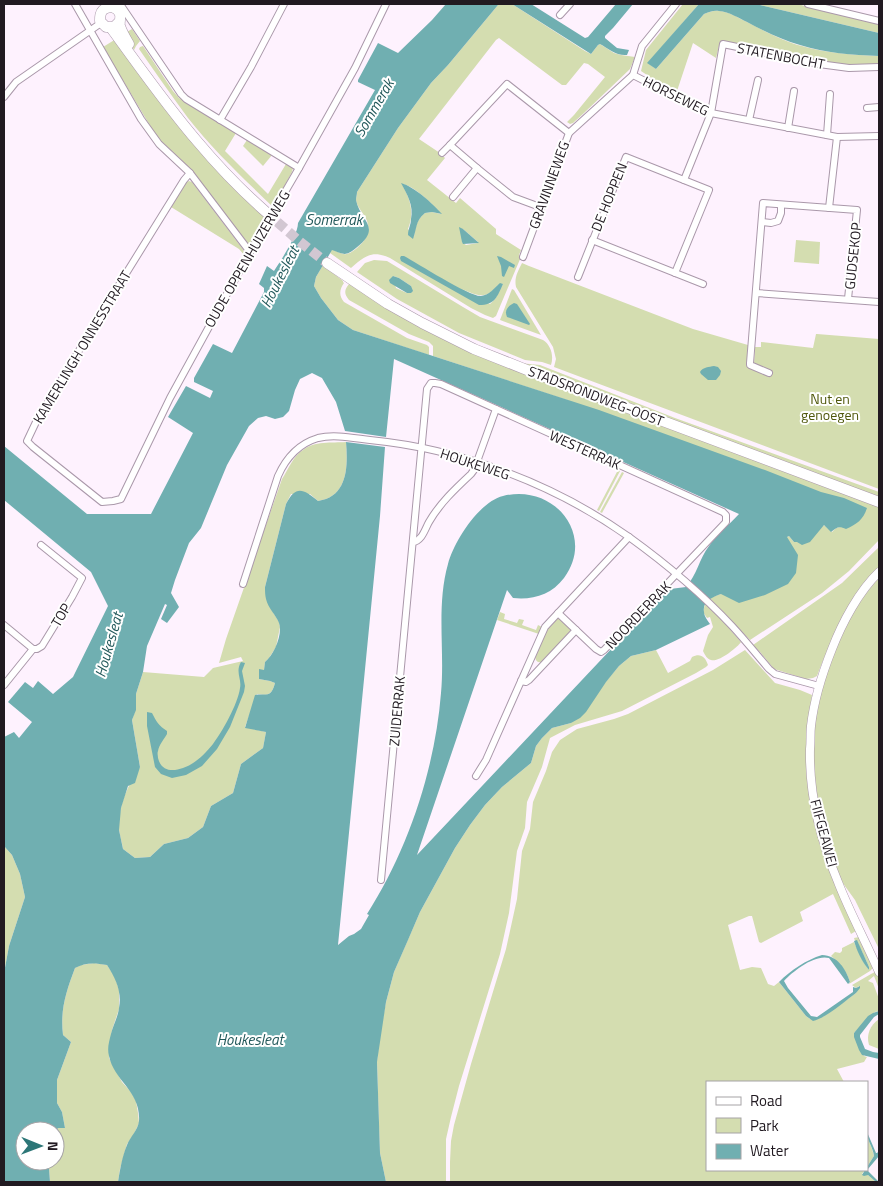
<svg xmlns="http://www.w3.org/2000/svg" width="883" height="1186" viewBox="0 0 883 1186" font-family="'Titillium Web',sans-serif">
<style>
.green{fill:#d4ddb0;fill-rule:evenodd}
.water{fill:#70afb1;fill-rule:evenodd}
.lines{fill:none;stroke-linecap:round;stroke-linejoin:round}
.primary-tunnel{stroke:#d2c7d2;stroke-width:10;stroke-dasharray:10 5;stroke-linecap:butt}
.minor-casing{stroke:#aa98aa;stroke-width:8}
.tertiary-casing{stroke:#aa98aa;stroke-width:9}
.primary-casing{stroke:#aa98aa;stroke-width:11}
.minor{stroke:#fff;stroke-width:6}
.tertiary{stroke:#fff;stroke-width:8}
.primary{stroke:#fff;stroke-width:10}
.labels{text-anchor:middle;stroke-width:4;stroke-linejoin:round;paint-order:stroke}
.street-label{font-size:14px;fill:#211a21;stroke:#fff}
.park-label{font-size:14px;fill:#50580c;stroke:#fff}
.water-label{font-size:15px;font-style:italic;fill:#22585a;stroke:#fff}
</style>
<rect width="100%" height="100%" fill="#fef2fe"/>
<!-- green -->
<g class="green">
<path d="M506,4H512L585,51L591,54L598,45L600,44L614,53L621,55L635,57L630,69L584,113L573,123L570,124L567,122L574,115L605,77L588,64L584,63L566,85H562L499,38L496,40L419,139L440,153L445,158L427,180L456,203L460,198L496,229V234L521,250L519,255L521,257L501,304L496,316L493,318L485,315L471,308L390,258C372,250 365,256 351,268L330,253L332,249C344,255 346,257 357,248C365,241 371,233 367,221C365,214 357,208 356,200C356,197 357,195 357,192L398,128L431,83L448,65L498,5ZM402,184C413,185 434,205 441,214L432,212L425,213C417,219 415,227 414,237L408,229C415,212 410,199 402,184ZM463,229L478,242V243L466,245L462,242ZM503,284L495,299L490,304L462,289C478,296 486,300 498,285Z"/>
<path d="M683,4H699L648,63L656,69L704,14C709,12 714,10 720,11C729,12 737,17 745,21C763,30 782,41 802,46C827,53 853,55 879,56V65L859,66L841,65L720,42L716,58L693,43L677,91L656,81L641,71L646,50Z"/>
<path d="M756,4H797L879,24V33Z"/>
<path d="M132,29L140,41L136,46L134,50L125,33Z"/>
<path d="M116,39L233,187L266,219L253,242L250,244L246,243L185,164L159,139L152,129L103,47Z"/>
<path d="M143,46L173,91L179,98L236,133L225,151L268,194L286,164L293,168L292,172L273,207C244,179 213,150 188,118C171,95 155,72 139,49L140,47Z"/>
<path d="M247,140L272,155L263,166L243,146Z"/>
<path d="M189,181L192,182L242,248L245,253V256L239,249L171,207L184,185L187,182Z"/>
<path d="M796,240L820,242L819,264L794,262Z"/>
<path d="M374,260L387,261L463,307L480,317L543,340C551,345 554,356 551,365L542,362L525,360L459,333L397,299L357,272L365,263ZM393,276L399,278L411,286L407,293L396,288Z"/>
<path d="M522,263L529,266L693,329L748,345V363L746,365L751,368L754,364V363L755,347H761V342L813,348L816,334H817L879,339V489L554,367L556,359L553,347L516,287C514,278 518,271 522,263Z"/>
<path d="M323,265L343,281V282L344,283C339,290 339,296 344,302L407,338L427,345L429,347V355L353,330L338,320L321,298L314,286L316,277Z"/>
<path d="M349,284L395,312L879,506V540L849,571L822,593L750,640L709,598L721,594L787,537L789,536L794,542L820,528L824,525L832,532L836,528L840,527L567,400L433,356V346L429,342L409,334L349,300C344,294 344,290 349,284Z"/>
<path d="M512,289L514,290L541,335L500,320Z"/>
<path d="M519,363L540,365L675,418L879,492V498Z"/>
<path d="M346,442C348,466 348,497 318,501L310,494H291L286,504L265,587L271,609L279,622L280,627L276,647L269,658L265,662L264,671L259,670V679L270,681L275,683C272,695 268,696 257,694L245,727L266,732L263,748L241,764L233,793L211,806L203,827L188,838L164,844L150,857L135,858L123,849C122,843 120,836 119,830C118,805 127,787 140,767L132,720L135,711L136,694L143,672L204,677L213,668L243,661L241,657L219,663L226,639L282,479C288,470 293,456 303,450C314,441 332,443 346,442Z"/>
<path d="M618,470L620,471L599,511L597,510Z"/>
<path d="M622,472L624,473L602,513L600,512Z"/>
<path d="M879,547V567C849,594 832,638 817,676L813,678L806,679L774,669L760,652L753,645L842,583Z"/>
<path d="M879,577V945L878,947L855,900L842,882L825,840L817,803L814,780L813,755L814,724L818,698L831,660L845,627L854,612L864,596Z"/>
<path d="M705,604L721,619L741,642C738,647 718,663 711,660C707,659 705,655 703,651L708,635L713,627L710,617L707,618L703,612Z"/>
<path d="M500,612L505,614L504,619L517,623L519,619L524,620L522,625L536,630L538,625L542,627L539,634L497,620Z"/>
<path d="M557,619H561L570,628V633L543,661C538,664 535,661 535,655L546,631Z"/>
<path d="M656,650L668,673L690,661L692,657C700,653 705,656 708,665L706,667L696,673L622,711L575,725L550,738L542,767L527,802L525,828L517,851L509,913L500,954L459,1086L451,1117L446,1139V1182H386L380,1153L379,1126L377,1061L380,1034L386,1002L394,972L420,912L455,848L470,825L485,805L502,787L531,763L536,746L542,738L552,728L571,723L619,666L631,656Z"/>
<path d="M745,650L775,683L800,690L812,695L809,720L817,831L832,878L856,931L851,934L833,894L800,912L803,921L761,943L759,942L752,916H749L728,925L740,970L752,967L761,968L768,984L774,986L779,982L806,1016L810,1019L824,1016L856,993L859,986L856,988L852,985L871,974L875,972L879,977V989L874,976L868,981L873,983L879,999V1011L875,1012L854,1033L864,1056L867,1057L864,1062L837,1069L844,1082H707V1170H865L862,1174L868,1175L876,1182H450V1162L451,1141L454,1125L471,1064L506,949L517,899L522,851L530,829L533,802L546,771L552,752L560,740L577,729L614,719L628,714L713,670Z"/>
<path d="M4,846L12,855L20,874L25,897L9,946L4,973Z"/>
<path d="M859,937L874,967L870,971L849,984L850,982C847,972 839,962 831,956L835,952L840,953L842,951V948L854,942L863,961L869,970V967L857,941H855L854,938Z"/>
<path d="M94,963L107,965L115,977L119,990V1009L112,1030L109,1058L122,1082L131,1092L136,1101L138,1113L139,1123L134,1134L127,1144L120,1169L118,1182H50L49,1168L50,1161H55V1133L58,1128H65L62,1112L57,1103V1080L71,1042L63,1035C60,1010 66,992 75,968L81,965Z"/>
<path d="M879,1019V1049L869,1045C866,1035 870,1025 879,1019Z"/>
<path d="M867,1136L872,1149L874,1156L867,1167Z"/>
</g>
<!-- water -->
<g class="water">
<path d="M446,4H506L498,5L448,65L431,83L398,128L357,192C357,195 356,197 356,200C360,221 383,227 356,248C345,257 344,254 332,250L316,277L314,286L321,298L338,320L353,330L599,410L765,470L821,492L844,498L867,508C863,520 857,524 846,529C839,526 837,527 831,532L824,525L810,542L802,545L797,542H794L789,536L787,537L798,555L796,573L788,584L765,595L739,603L721,594C713,597 702,601 704,612C704,616 708,621 710,624L656,650L631,656L619,666L606,682L586,712L580,718L571,723L552,728L542,738L536,746L531,763L502,787L485,805L470,825L455,848L420,912L408,940L394,972L386,1002L377,1062L380,1153L386,1182H118C120,1170 122,1157 127,1145C130,1137 138,1130 139,1121C141,1091 114,1081 109,1056C107,1048 109,1042 111,1034C113,1025 118,1017 119,1008C122,992 116,979 107,965C95,963 86,962 75,968C66,992 60,1010 63,1035L71,1042L57,1080V1103L62,1112L65,1128H58L55,1133V1131H25V1161H50L49,1168L50,1182H4V973L9,946L25,897L20,874L12,855L4,846V737L14,732L19,738L32,722L8,702L25,682L33,688L38,681L53,694L73,677L108,606L91,572L4,500V446L87,514H151L193,433L168,417L186,386L210,398L213,391L194,382V378L213,344L232,353L264,292V288L259,284L267,266L274,271C281,260 298,235 298,223L375,90L358,82V80L378,43L398,53L432,20ZM394,359L739,514C729,525 717,534 709,546C699,559 697,575 686,587L670,589L663,594L417,855L507,590L513,598C533,600 551,595 564,578C596,535 554,483 503,496C479,502 454,541 448,564C436,606 445,651 441,693C435,769 408,850 367,914L369,915L361,929L354,934L349,936L338,945L380,516L385,447L346,442C348,466 348,497 318,501C303,489 296,485 286,504L265,587C265,591 265,595 266,599C268,608 276,615 279,623C283,634 274,655 265,662L264,670L259,669V679L270,681L275,683C271,699 266,693 255,695L245,728L266,732L263,748L241,764L233,793L211,806L203,827L188,838L164,844L150,857L135,858L123,849L119,830L121,808L128,786L135,783L140,767L132,720L136,710V694L143,672L147,646L165,604L167,605L161,619L167,623L179,607L171,593L175,580L189,543L201,528L227,465L249,426L258,418L266,416L275,419L283,417L289,411L295,390L300,379L312,373L322,378L336,402L345,431L386,437Z"/>
<path d="M512,4H531L585,38L588,37L616,4H633L613,28L605,36V38L617,48L629,50L627,55C616,56 609,49 600,44L598,45L591,54Z"/>
<path d="M699,4H756L879,33V56C852,55 826,53 800,45C782,40 764,31 747,22C739,18 729,12 719,11C714,10 709,12 704,14L656,69L647,63Z"/>
<path d="M401,183C415,187 433,204 442,214L432,212L425,213C415,221 417,229 413,239L408,235C408,229 411,225 411,219C414,206 407,194 401,183Z"/>
<path d="M459,227L463,229L479,243L463,244L462,242Z"/>
<path d="M401,256H404C417,263 470,297 481,296C490,295 494,288 500,283L503,284C497,297 495,305 479,305L401,261L400,258Z"/>
<path d="M497,256L501,257L515,265L514,268L509,266L504,277L502,276L501,266Z"/>
<path d="M393,276L399,278L411,286L413,291L411,293H407L390,283L389,280Z"/>
<path d="M514,303L517,304L530,324L529,325L507,317C504,310 508,306 514,303Z"/>
<path d="M714,366L718,367L721,371L720,375L716,380H708L701,374L700,372C703,367 709,367 714,366Z"/>
<path d="M241,662L245,663L242,671L245,686L244,692L230,727L217,749L202,766L186,775L172,778L161,774L155,767L147,726V712L152,713C156,721 159,726 167,731V734C164,739 159,745 158,751C157,754 158,755 158,758C161,771 172,772 183,768C195,764 205,754 213,744C222,732 238,704 240,688C242,679 235,672 241,662Z"/>
<path d="M857,940L869,967V970C862,962 857,951 854,941Z"/>
<path d="M822,955C837,955 846,969 850,982L848,984L829,958C815,954 793,971 784,981L788,988L811,1016L817,1017L853,992V987L856,988L860,986V988L856,993C845,1001 826,1018 813,1021L806,1016L779,982C791,970 806,960 822,955Z"/>
<path d="M879,1011V1014L874,1017L860,1035V1037L865,1049L873,1052L879,1053V1059L862,1055L859,1050L854,1037V1033L868,1016L873,1013Z"/>
<path d="M867,1132L876,1153H877L879,1151V1156L868,1169V1171L879,1182H876L868,1175L864,1176L862,1175L865,1170H867V1167L874,1156C873,1147 867,1141 867,1132Z"/>
</g>
<g class="lines">
<!-- primary-tunnel -->
<path class="primary-tunnel" d="M266,212L299,241L327,263"/>
<defs>
<g id="minor">
<path d="M75,4L141,119L159,144L190,173L250,252"/>
<path d="M120,4L181,94L186,99L299,168"/>
<path d="M808,4L879,21"/>
<path d="M560,15L570,4"/>
<path d="M633,75L694,106L711,113L837,137L879,136"/>
<path d="M4,97L16,82L101,23"/>
<path d="M867,108L879,107"/>
<path d="M220,120L251,67L284,4"/>
<path d="M749,120L758,80"/>
<path d="M788,128L794,91"/>
<path d="M827,135L830,94"/>
<path d="M442,153L450,145"/>
<path d="M190,173L184,180L104,309L36,422L27,441L33,447L102,502L113,501L121,499L170,398L250,252L299,168L355,68L386,4"/>
<path d="M684,180L711,113L723,44L819,64L849,68L879,67"/>
<path d="M453,197L477,168"/>
<path d="M540,207L513,197L477,168L450,145L507,84L569,133"/>
<path d="M829,208L837,137"/>
<path d="M762,222L771,223L778,221L781,213V205"/>
<path d="M592,240L703,284"/>
<path d="M523,257L569,133L633,75L642,46L676,4"/>
<path d="M578,277L626,157L709,190L675,273"/>
<path d="M756,293L879,302"/>
<path d="M769,373L750,365V363L763,203L857,210L848,299"/>
<path d="M413,542C422,541 425,529 429,522C440,503 455,489 471,474L474,470L496,409"/>
<path d="M243,584L278,476C286,458 298,444 318,438C334,434 353,438 370,440C462,449 554,484 629,537C665,563 702,594 732,626C745,640 757,655 769,669L775,674L819,686"/>
<path d="M4,625L33,649"/>
<path d="M521,681L526,682L529,680L576,630"/>
<path d="M4,685L33,649H37L42,646L72,597L82,578L41,545"/>
<path d="M476,776L486,760L545,627L629,537"/>
<path d="M381,880L427,389L431,383H435L441,384L723,512L726,515V522L604,650L601,652L596,649L558,613"/>
</g>
<path id="tertiary" d="M879,572C859,591 842,623 832,649C822,674 814,700 811,726C810,734 811,741 810,749C809,795 820,839 838,882C850,913 866,942 879,972"/>
<g id="primary">
<path d="M119,22L114,27H106L100,21C100,16 100,13 103,10C109,5 117,7 120,14C121,18 119,22 120,26C122,32 126,39 129,44"/>
<path d="M111,28C139,66 166,105 197,141C218,166 241,190 266,212"/>
<path d="M327,263L388,304L422,323L474,349L537,374L879,502"/>
</g>
</defs>
<!-- minor casing -->
<use href="#minor" class="minor-casing"/>
<!-- tertiary casing -->
<use href="#tertiary" class="tertiary-casing"/>
<!-- primary casing -->
<use href="#primary" class="primary-casing"/>
<!-- minor -->
<use href="#minor" class="minor"/>
<!-- tertiary -->
<use href="#tertiary" class="tertiary"/>
<!-- primary -->
<use href="#primary" class="primary"/>
</g>
<g class="labels">
<!-- street labels -->
<g class="street-label">
<text transform="translate(781 56) rotate(11)" y="5">STATENBOCHT</text>
<text transform="translate(676 96) rotate(26)" y="5">HORSEWEG</text>
<text transform="translate(549 185) rotate(-70)" y="5">GRAVINNEWEG</text>
<text transform="translate(609 197) rotate(-68)" y="5">DE HOPPEN</text>
<text transform="translate(853 256) rotate(-84)" y="5">GUDSEKOP</text>
<text transform="translate(247 259) rotate(-60)" y="5">OUDE OPPENHUIZERWEG</text>
<text transform="translate(82 347) rotate(-59)" y="5">KAMERLINGH ONNESSTRAAT</text>
<text transform="translate(596 396) rotate(21)" y="5">STADSRONDWEG-OOST</text>
<text transform="translate(585 450) rotate(24)" y="5">WESTERRAK</text>
<text transform="translate(475 464) rotate(18)" y="5">HOUKEWEG</text>
<text transform="translate(61 615) rotate(-59)" y="5">TOP</text>
<text transform="translate(638 615) rotate(-46)" y="5">NOORDERRAK</text>
<text transform="translate(397 711) rotate(-85)" y="5">ZUIDERRAK</text>
<text transform="translate(824 833) rotate(75)" y="5">FIIFGEAWEI</text>
</g>
<!-- park labels -->
<g class="park-label">
<text x="830" y="404">Nut en<tspan x="830" dy="16">genoegen</tspan></text>
</g>
<!-- water labels -->
<g class="water-label">
<text transform="translate(374 108) rotate(-60)" y="5">Sommerak</text>
<text x="334" y="225">Somerrak</text>
<text transform="translate(280 277) rotate(-63)" y="5">Houkesleat</text>
<text transform="translate(109 645) rotate(-74)" y="5">Houkesleat</text>
<text x="250" y="1045">Houkesleat</text>
</g>
</g>
<!-- border -->
<rect width="883" height="1186" fill="none" stroke="#211a21" stroke-width="10"/>
<!-- legend -->
<rect x="706" y="1081" width="162" height="90" fill="#ffffff" stroke="#a6a3a6"/>
<rect x="716" y="1097" width="25" height="8" fill="#ffffff" stroke="#a6a3a6"/>
<text x="750" y="1106" font-size="15" fill="#211a21">Road</text>
<rect x="716" y="1118" width="25" height="15" fill="#d4ddb0" stroke="#a6a3a6"/>
<text x="750" y="1131" font-size="15" fill="#211a21">Park</text>
<rect x="716" y="1144" width="25" height="15" fill="#70afb1" stroke="#a6a3a6"/>
<text x="750" y="1156" font-size="15" fill="#211a21">Water</text>
<!-- north arrow -->
<g transform="translate(40 1146) rotate(91)"><circle r="24" fill="#ffffff" stroke="#a6a3a6"/>
<path d="M0-4L9 19L0 12L-9 19Z" fill="#2c7677"/>
<text y="-8" font-size="14" font-weight="bold" text-anchor="middle" fill="#211a21">N</text>
</g>
</svg>
